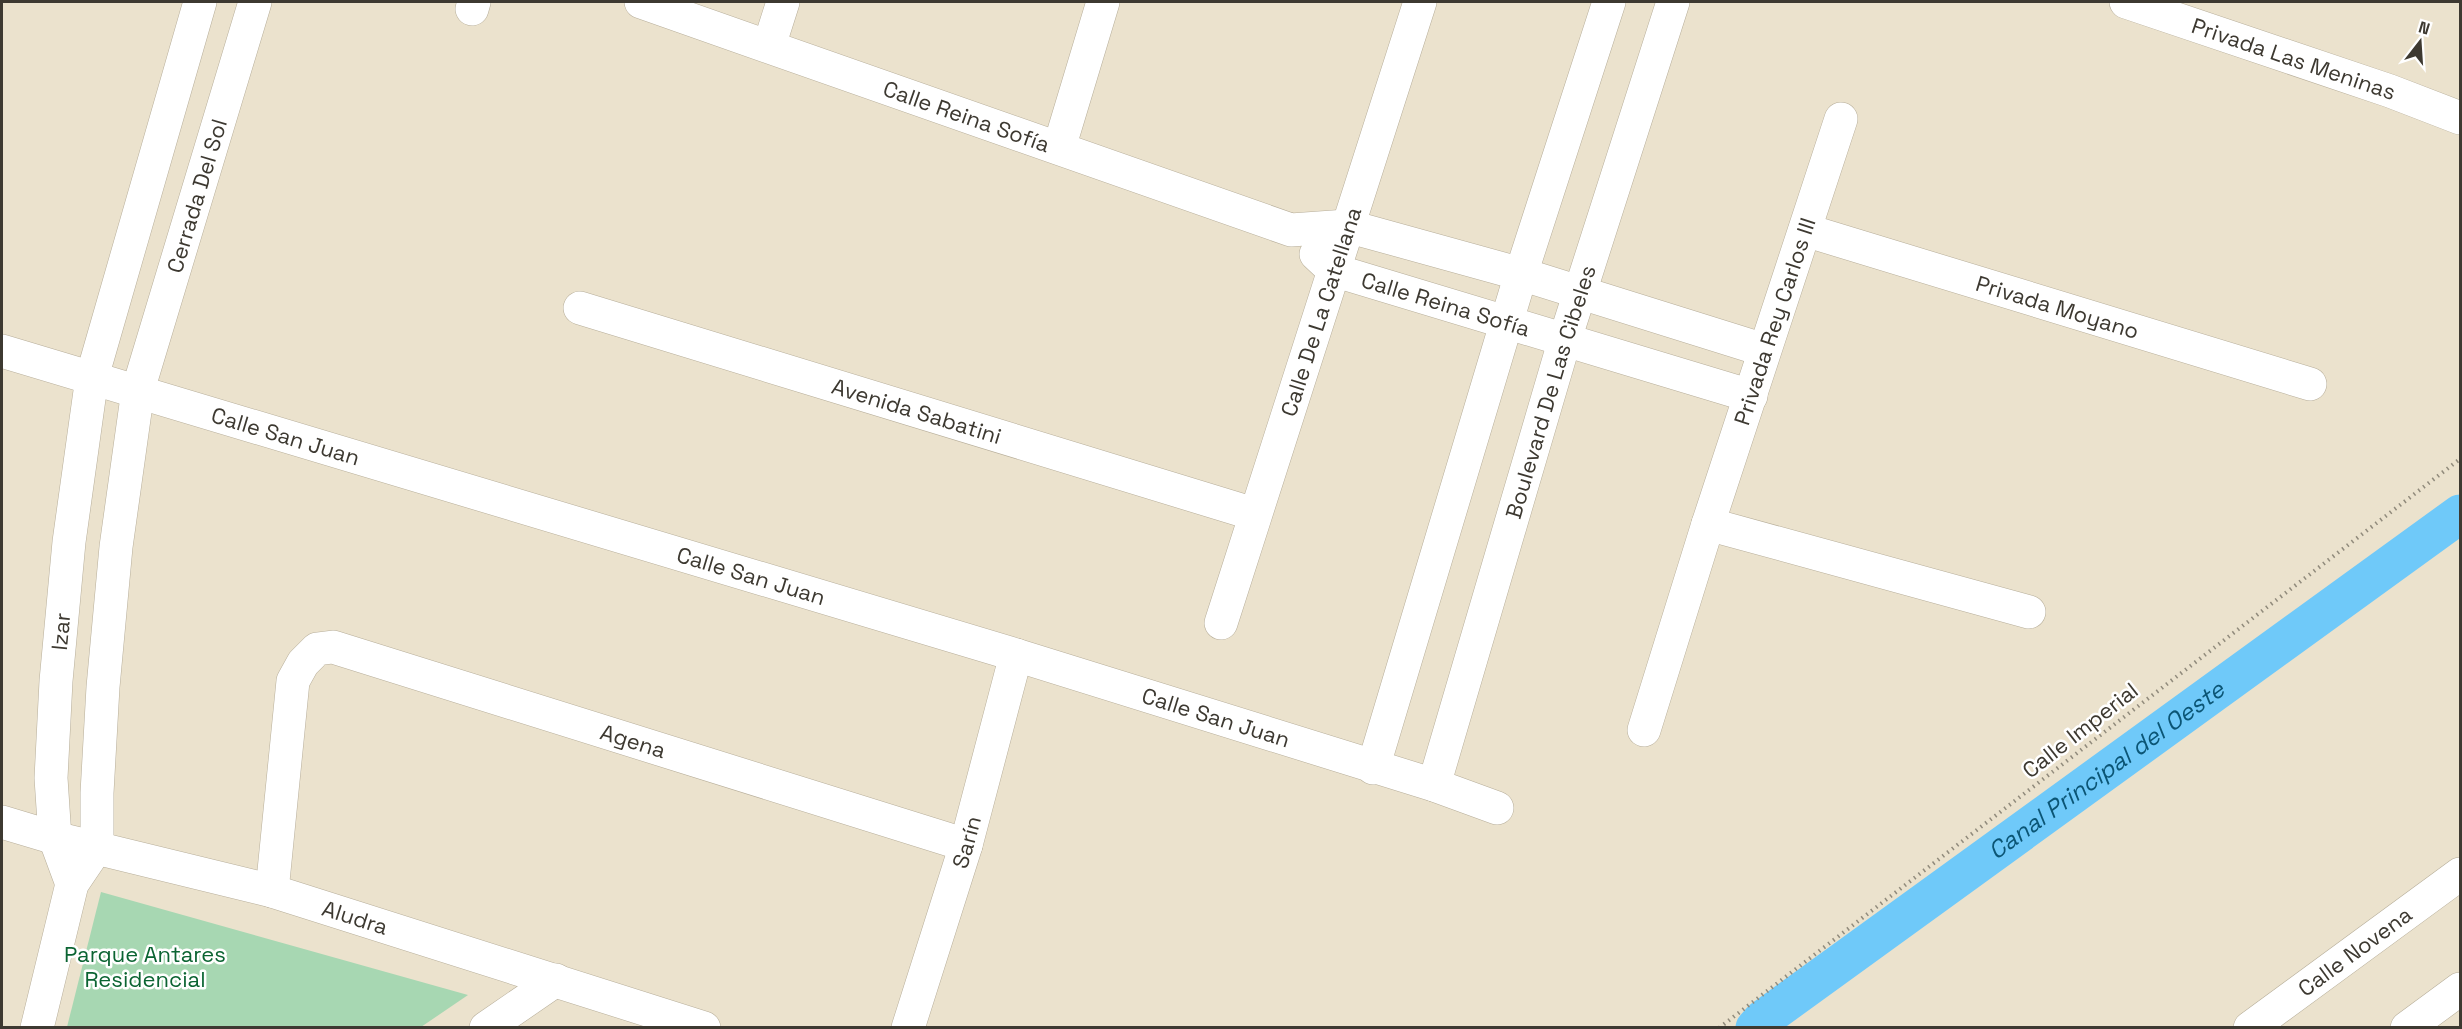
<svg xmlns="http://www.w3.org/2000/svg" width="2462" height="1029" viewBox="0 0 2462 1029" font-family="'Space Grotesk',sans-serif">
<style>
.green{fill:#a7d7b2}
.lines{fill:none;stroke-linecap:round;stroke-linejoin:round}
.canal{stroke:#6fc9f9;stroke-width:39}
.minor-casing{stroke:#b7ae9a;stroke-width:34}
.major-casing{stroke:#b7ae9a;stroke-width:34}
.path{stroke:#918b7c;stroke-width:4;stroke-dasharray:1.5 4.5;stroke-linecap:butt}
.minor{stroke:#fff;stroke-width:33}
.major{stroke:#fff;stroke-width:33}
.labels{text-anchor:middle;stroke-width:5;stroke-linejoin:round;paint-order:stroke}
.street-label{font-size:22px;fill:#3d3931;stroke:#fff}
.park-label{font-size:22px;fill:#0b6432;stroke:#fff}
.water-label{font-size:24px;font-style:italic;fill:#0b5575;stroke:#fff}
</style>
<rect width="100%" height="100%" fill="#ebe2cd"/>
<!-- green -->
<path class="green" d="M101,892L468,995L421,1027H67Z"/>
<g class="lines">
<!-- canal -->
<path class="canal" id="s1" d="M1755,1028L1762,1020L2460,514"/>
<defs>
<g id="minor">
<path id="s2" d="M641,2L1291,230L1347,226L1521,274L1764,350"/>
<path id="s3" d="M2126,2L2390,91L2460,118"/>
<path d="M472,9L474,2"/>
<path d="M769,46L783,2"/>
<path d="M1059,148L1103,2"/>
<path id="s4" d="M1805,230L2310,384"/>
<path id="s5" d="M1316,254L1333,270L1751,396"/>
<path id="s6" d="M580,308L1254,514"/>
<path id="s7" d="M2,351L1016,655L1434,785L1497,808"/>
<path d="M1708,524L2029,612"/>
<path id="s8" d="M1221,623L1420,2"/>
<path id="s9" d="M1644,730L1708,524L1841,119"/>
<path d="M1373,768L1521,274L1609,2"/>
<path id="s10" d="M1434,785L1565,339L1673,2"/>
<path id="s11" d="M2,822L55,838L272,891L704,1028"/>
<path id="s12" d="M72,884L55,838L51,778L56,681L69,542L92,377L200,2"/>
<path id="s13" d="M272,891L293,681L303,663L317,649L333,647L966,845"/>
<path id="s14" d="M37,1028L72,884L97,847V793L103,687L116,547L138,390L255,2"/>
<path d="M486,1028L556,980"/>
<path id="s15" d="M908,1028L966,845L1016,655"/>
</g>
<g id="major">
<path id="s16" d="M2250,1028L2460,874"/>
<path d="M2407,1028L2460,989"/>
</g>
</defs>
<!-- minor casing -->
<use href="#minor" class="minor-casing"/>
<!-- major casing -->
<use href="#major" class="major-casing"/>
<!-- path -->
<path class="path" d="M1719,1028L2460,459"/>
<!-- minor -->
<use href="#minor" class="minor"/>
<!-- major -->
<use href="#major" class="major"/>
</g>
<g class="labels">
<!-- street labels -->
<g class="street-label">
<text dy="8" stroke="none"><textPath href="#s3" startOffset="177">Privada Las Meninas</textPath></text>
<text dy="8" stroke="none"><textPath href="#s2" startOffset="345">Calle Reina Sofía</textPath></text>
<text dy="8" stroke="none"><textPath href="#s14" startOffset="855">Cerrada Del Sol</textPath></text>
<text dy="8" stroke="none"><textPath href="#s5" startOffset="141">Calle Reina Sofía</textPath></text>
<text dy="8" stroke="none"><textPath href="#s4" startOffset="264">Privada Moyano</textPath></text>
<text dy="8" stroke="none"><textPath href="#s8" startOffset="327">Calle De La Catellana</textPath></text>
<text dy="8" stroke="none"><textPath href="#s9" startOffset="429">Privada Rey Carlos III</textPath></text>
<text dy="8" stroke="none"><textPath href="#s10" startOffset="410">Boulevard De Las Cibeles</textPath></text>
<text dy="8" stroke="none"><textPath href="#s6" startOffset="352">Avenida Sabatini</textPath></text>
<text dy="8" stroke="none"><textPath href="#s7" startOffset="296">Calle San Juan</textPath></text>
<text dy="8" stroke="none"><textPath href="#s7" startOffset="782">Calle San Juan</textPath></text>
<text dy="8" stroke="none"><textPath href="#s12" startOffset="256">Izar</textPath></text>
<text dy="8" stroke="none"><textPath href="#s7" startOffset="1268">Calle San Juan</textPath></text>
<text transform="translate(2080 730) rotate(-38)" y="8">Calle Imperial</text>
<text dy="8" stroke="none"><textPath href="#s13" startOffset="582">Agena</textPath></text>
<text dy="8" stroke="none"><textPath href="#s15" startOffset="195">Sarín</textPath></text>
<text dy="8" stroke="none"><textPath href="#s11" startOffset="366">Aludra</textPath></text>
<text dy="8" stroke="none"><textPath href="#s16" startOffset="130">Calle Novena</textPath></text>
</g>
<!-- park labels -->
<g class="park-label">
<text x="145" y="962">Parque Antares<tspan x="145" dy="25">Residencial</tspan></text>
</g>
<!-- water labels -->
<g class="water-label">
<text dy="8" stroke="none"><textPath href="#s1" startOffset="436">Canal Principal del Oeste</textPath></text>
</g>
</g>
<!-- border -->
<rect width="2462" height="1029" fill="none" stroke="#3d3931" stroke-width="6"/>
<!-- north arrow -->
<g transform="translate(2420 42) rotate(17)" stroke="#ffffff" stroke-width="4.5" paint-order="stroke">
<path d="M0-4.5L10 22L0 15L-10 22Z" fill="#3d3931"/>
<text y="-9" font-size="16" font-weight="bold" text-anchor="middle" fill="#3d3931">N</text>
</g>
</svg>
